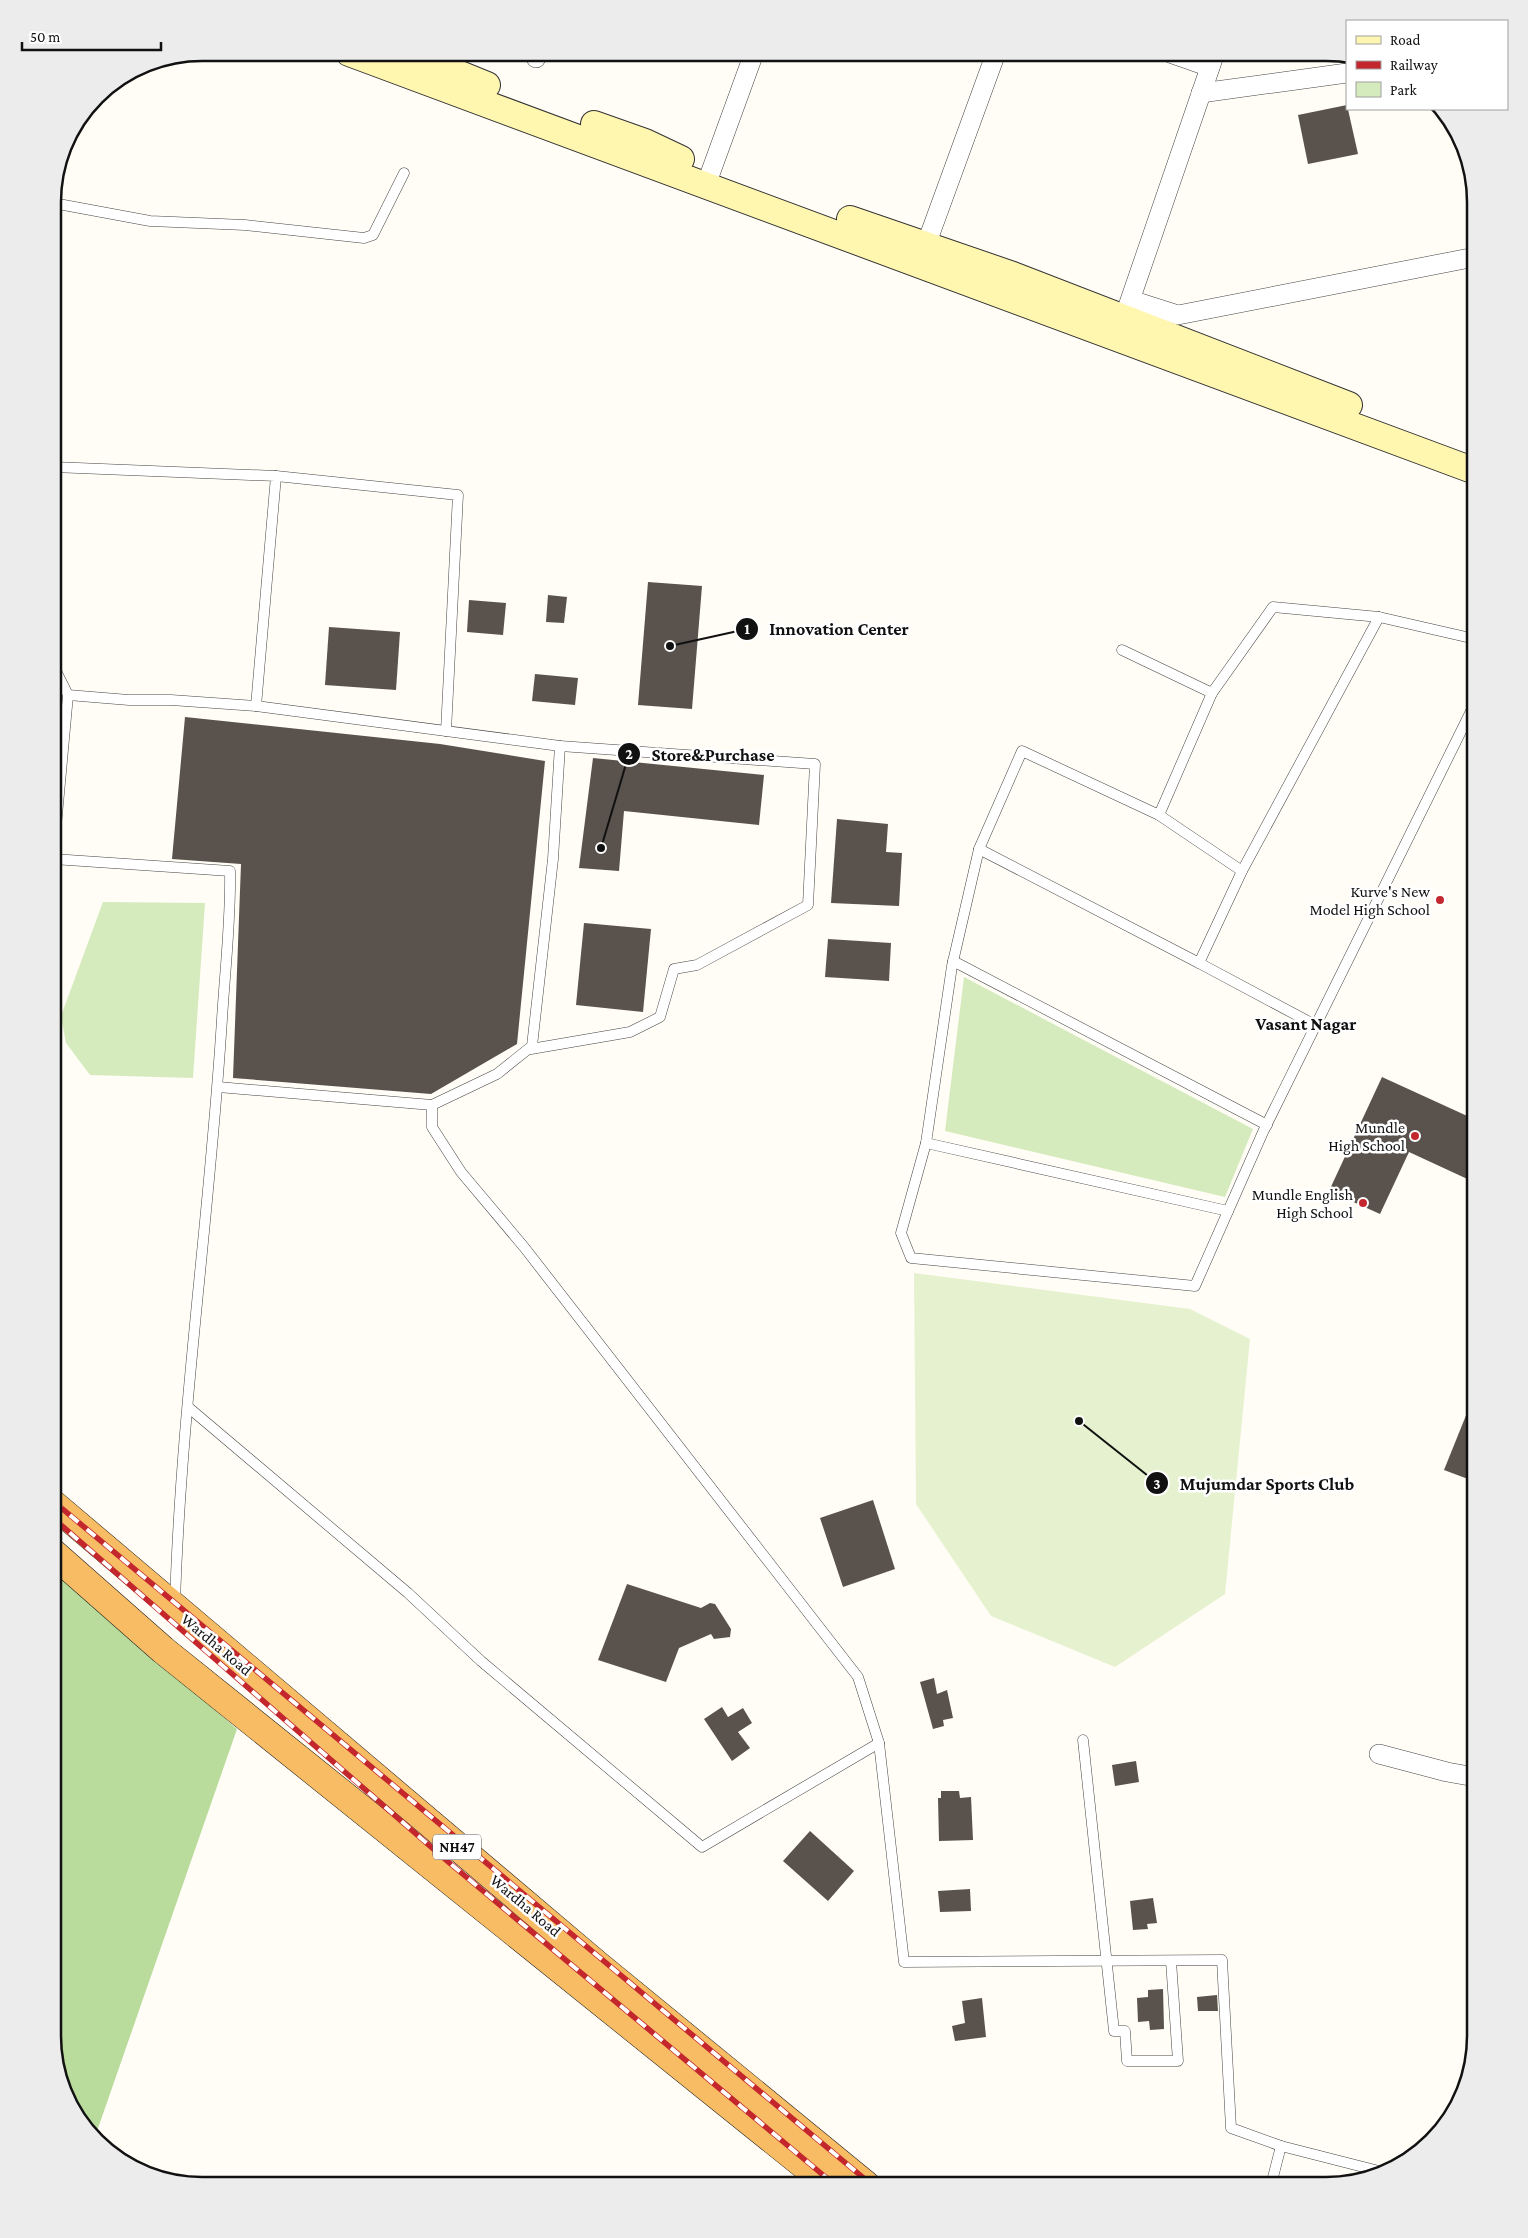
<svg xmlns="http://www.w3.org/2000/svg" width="1528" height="2238" viewBox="0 0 1528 2238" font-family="'Crimson Pro',serif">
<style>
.green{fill:#d5ebbd}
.forest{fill:#b9dc9c}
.pitch{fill:#e6f2cf}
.building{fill:#5a524d}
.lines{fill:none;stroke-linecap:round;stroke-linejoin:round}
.service-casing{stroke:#444;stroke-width:11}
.minor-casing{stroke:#444;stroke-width:20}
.secondary-casing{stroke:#333;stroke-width:28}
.trunk-casing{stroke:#222;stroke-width:29}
.service{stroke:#fff;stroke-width:10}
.minor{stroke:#fff;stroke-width:19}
.secondary{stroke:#fff6b0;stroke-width:26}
.trunk{stroke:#f7bc64;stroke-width:28}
.rail-casing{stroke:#c4262e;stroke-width:5.5}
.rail{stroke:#fff;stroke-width:4;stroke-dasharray:11;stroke-linecap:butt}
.poi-dot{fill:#c4262e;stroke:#fff;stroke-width:2}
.labels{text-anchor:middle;stroke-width:5;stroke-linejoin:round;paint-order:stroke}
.shield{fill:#fff;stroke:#585858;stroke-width:1}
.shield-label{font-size:15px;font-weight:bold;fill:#111}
.poi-label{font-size:16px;fill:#111;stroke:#fff;text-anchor:end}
.street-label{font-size:16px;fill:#111;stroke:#fff}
.neighbourhood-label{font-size:18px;font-weight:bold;fill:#111;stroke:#fff}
.rim{fill:none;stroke:#111;stroke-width:2.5}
.leader{fill:none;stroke:#111;stroke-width:2}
.callout-dot{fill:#111;stroke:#fff;stroke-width:2}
.mark-label{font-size:15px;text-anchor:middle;font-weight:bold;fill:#fff}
.callout-label{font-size:18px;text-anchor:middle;font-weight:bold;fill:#111;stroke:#fff;stroke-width:5;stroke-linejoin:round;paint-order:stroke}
</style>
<rect width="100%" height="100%" fill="#fffdf5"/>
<!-- green -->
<g class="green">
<path d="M103,902L205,903L193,1078L90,1075L66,1043L61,1016Z"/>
<path d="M964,977L1253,1129L1225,1197L945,1131Z"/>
</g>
<!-- forest -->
<path class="forest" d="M53,1568L237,1729L96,2134L72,2111L53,2036Z"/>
<!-- pitch -->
<path class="pitch" d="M914,1273L1190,1309L1250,1339L1225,1594L1115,1667L991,1616L916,1504Z"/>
<!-- building -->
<g class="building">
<path d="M1347,105L1358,154L1308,164L1298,115Z"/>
<path d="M648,582L702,586L692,709L638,705Z"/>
<path d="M548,595L567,597L564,623L546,622Z"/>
<path d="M469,600L506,603L503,635L467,632Z"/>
<path d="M329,627L400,632L396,690L325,685Z"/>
<path d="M535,674L578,678L575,705L532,701Z"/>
<path d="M185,717L440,744L545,761L517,1044L431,1094L233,1078L241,864L172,859Z"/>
<path d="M593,758L764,775L759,825L624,811L619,871L579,868Z"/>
<path d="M837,819L888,824L886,852L902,853L899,906L831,903Z"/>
<path d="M584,923L651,929L643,1012L576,1005Z"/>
<path d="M828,939L891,943L889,981L825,977Z"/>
<path d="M1382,1077L1476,1120V1183L1409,1152L1380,1214L1329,1191Z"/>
<path d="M1475,1393H1476V1482L1444,1470Z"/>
<path d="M873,1500L895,1569L843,1587L820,1518Z"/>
<path d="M627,1584L701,1608L710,1603L715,1604L731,1629L730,1637L714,1639L711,1634L679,1648L666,1682L598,1660Z"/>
<path d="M934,1678L937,1694L947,1690L953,1718L943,1720L944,1726L933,1729L920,1682Z"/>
<path d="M722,1707L728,1717L743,1708L752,1723L738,1732L750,1748L732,1761L704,1719Z"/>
<path d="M1136,1761L1139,1782L1115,1786L1112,1765Z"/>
<path d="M941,1791H959L960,1798L971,1797L973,1840L939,1841L938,1798H941Z"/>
<path d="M810,1831L854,1871L828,1901L783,1861Z"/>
<path d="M970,1889L971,1911L940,1912L938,1891Z"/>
<path d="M1153,1898L1157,1923L1147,1924L1148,1929L1133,1930L1130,1901Z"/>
<path d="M1163,1989L1164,2029L1150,2030L1149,2021L1138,2022L1137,1998L1148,1997V1990Z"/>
<path d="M1217,1995L1218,2011H1198L1197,1997Z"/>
<path d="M982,1998L986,2037L955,2041L952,2026L965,2023L962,2001Z"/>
</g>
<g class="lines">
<defs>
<g id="service">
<path d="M53,203L150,221L245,225L364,238L373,235L404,173"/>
<path d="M53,467L276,476L256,706"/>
<path d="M276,476L458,495L446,731"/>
<path d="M1122,650L1212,693L1273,607L1379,617L1475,639"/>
<path d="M53,665L68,695L53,859L230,871C231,920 225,970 222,1019C210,1214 181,1407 175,1603"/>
<path d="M1212,693L1159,815L1022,751L979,849L952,966L926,1143L901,1233L911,1258L1195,1286L1263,1132L1475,703"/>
<path d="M68,695L129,700H171L256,706L560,746L553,859L532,1046L497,1074L432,1105V1127L461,1172L524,1247L858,1677L879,1743L702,1847L481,1661L408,1593L188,1407"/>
<path d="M1159,815L1242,871L1379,617"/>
<path d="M979,849L1199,963L1242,871"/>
<path d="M953,961L1267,1125"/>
<path d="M1199,963L1317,1026"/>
<path d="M531,1049L630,1032L660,1017L674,969L697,965L808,905L815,764L560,746"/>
<path d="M218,1087L432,1105"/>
<path d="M926,1143L1228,1211"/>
<path d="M1083,1740L1114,2031H1125L1127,2061H1178L1171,1961"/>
<path d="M879,1743L904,1962L1222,1960L1231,2128L1281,2146"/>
<path d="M1271,2185L1281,2146L1379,2171"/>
</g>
<g id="minor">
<path d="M1170,53L1210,67"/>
<path d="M536,58L538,53"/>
<path d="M1201,93L1347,73"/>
<path d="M706,185L754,53"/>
<path d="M922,256L996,53"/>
<path d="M1131,300L1178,315L1475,257"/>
<path d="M1126,312L1215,53"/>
<path d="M1379,1754L1447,1772L1475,1777"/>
</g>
<g id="secondary">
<path d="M349,53L1475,471"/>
<path d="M408,53L487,85"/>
<path d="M594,124L645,142L681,159"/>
<path d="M850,219L1013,275L1349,405"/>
</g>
<g id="trunk">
<path d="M53,1504L595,1963L866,2185"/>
<path d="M53,1553L163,1650L829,2185"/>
</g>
</defs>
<!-- service casing -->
<use href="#service" class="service-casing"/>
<!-- minor casing -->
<use href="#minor" class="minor-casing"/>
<!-- secondary casing -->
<use href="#secondary" class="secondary-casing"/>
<!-- trunk casing -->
<use href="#trunk" class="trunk-casing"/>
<!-- service -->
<use href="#service" class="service"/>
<!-- minor -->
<use href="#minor" class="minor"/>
<!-- secondary -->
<use href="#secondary" class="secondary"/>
<!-- trunk -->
<use href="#trunk" class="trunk"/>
<defs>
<g id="rail">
<path d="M53,1501L872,2185"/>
<path d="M53,1518L446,1860L835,2185"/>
</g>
</defs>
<!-- rail casing -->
<use href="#rail" class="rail-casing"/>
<!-- rail -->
<use href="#rail" class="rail"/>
</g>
<!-- markers -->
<g class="poi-dot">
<circle cx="1440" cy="900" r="5"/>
<circle cx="1415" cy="1136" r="5"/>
<circle cx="1363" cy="1203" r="5"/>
</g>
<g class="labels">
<!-- shield labels -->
<rect class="shield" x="433" y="1834.5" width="48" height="25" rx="4"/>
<g class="shield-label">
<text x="457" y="1852">NH47</text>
</g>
<!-- poi labels -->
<g class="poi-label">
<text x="1430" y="897">Kurve's New<tspan x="1430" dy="18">Model High School</tspan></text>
<text x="1405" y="1133">Mundle<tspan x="1405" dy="18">High School</tspan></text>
<text x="1353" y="1200">Mundle English<tspan x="1353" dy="18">High School</tspan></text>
</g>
<!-- street labels -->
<g class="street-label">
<text transform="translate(217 1644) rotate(40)" y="6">Wardha Road</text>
<text transform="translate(526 1905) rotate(40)" y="6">Wardha Road</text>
</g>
<!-- neighbourhood labels -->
<g class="neighbourhood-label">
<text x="1306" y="1030">Vasant Nagar</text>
</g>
</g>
<!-- crop -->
<path d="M0 0H1528V2238H0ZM202 61H1326A141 141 0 0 1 1467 202V2036A141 141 0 0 1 1326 2177H202A141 141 0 0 1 61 2036V202A141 141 0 0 1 202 61Z" fill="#ececec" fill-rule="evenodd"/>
<path class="rim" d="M202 61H1326A141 141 0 0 1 1467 202V2036A141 141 0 0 1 1326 2177H202A141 141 0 0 1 61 2036V202A141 141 0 0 1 202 61Z"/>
<!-- callouts -->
<path class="leader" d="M670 646L747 629M601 848L629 754M1079 1421L1157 1483"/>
<g class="callout-dot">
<circle cx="670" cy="646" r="5"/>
<circle cx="601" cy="848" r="5"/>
<circle cx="1079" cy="1421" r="5"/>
<circle cx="747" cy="629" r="12"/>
<circle cx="629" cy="754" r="12"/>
<circle cx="1157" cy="1483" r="12"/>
</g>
<g class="mark-label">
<text x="747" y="634">1</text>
<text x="629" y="759">2</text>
<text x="1157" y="1489">3</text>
</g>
<g class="callout-label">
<text x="839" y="635">Innovation Center</text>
<text x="713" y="761">Store&amp;Purchase</text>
<text x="1267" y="1490">Mujumdar Sports Club</text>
</g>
<!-- legend -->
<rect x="1346" y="20" width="162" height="90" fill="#ffffff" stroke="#a0a0a0"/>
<rect x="1356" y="36" width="25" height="8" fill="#fff6b0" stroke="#a0a0a0"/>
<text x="1390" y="45" font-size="15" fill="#111111">Road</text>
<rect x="1356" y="61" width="25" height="8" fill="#c4262e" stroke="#a0a0a0"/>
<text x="1390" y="70" font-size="15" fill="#111111">Railway</text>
<rect x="1356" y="82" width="25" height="15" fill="#d5ebbd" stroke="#a0a0a0"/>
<text x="1390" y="95" font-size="15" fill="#111111">Park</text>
<!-- scale -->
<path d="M22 42v8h139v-8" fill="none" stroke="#111111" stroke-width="2.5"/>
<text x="30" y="42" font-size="15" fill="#111111" stroke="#ffffff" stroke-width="4" paint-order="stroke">50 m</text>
</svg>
